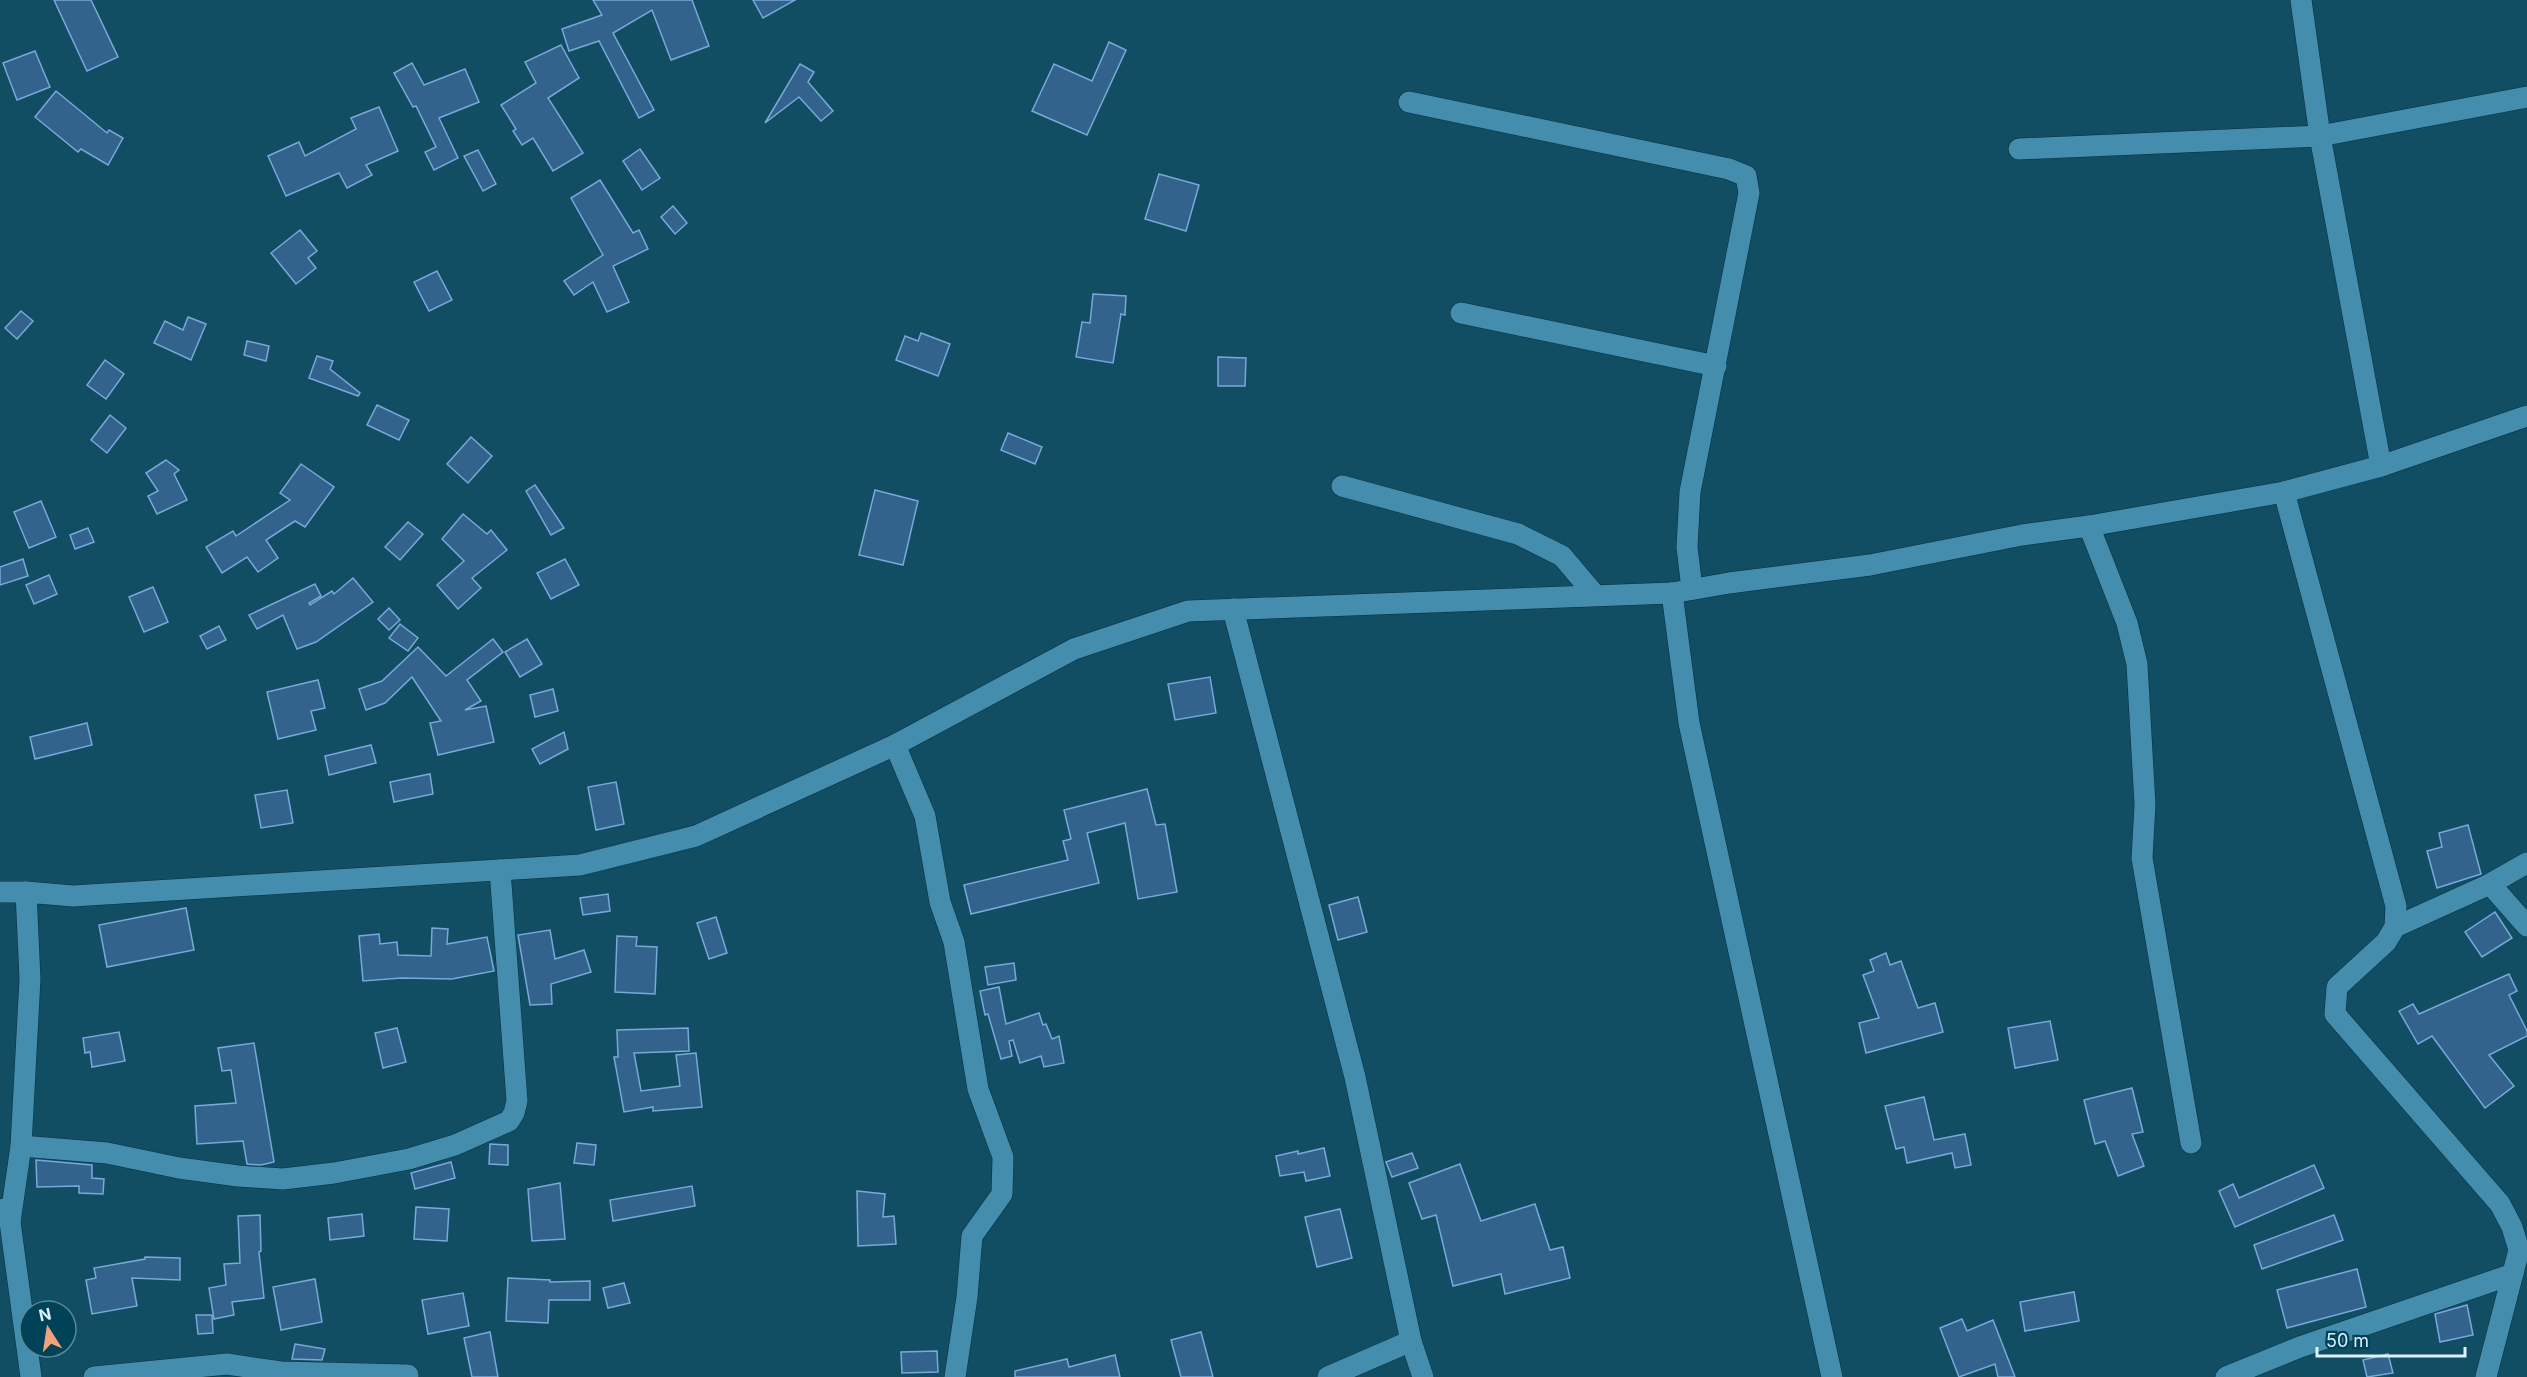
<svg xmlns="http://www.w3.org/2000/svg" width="2527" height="1377" viewBox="0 0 2527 1377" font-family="Inter,sans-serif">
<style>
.building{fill:#33628d;stroke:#78a9d8;stroke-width:1.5}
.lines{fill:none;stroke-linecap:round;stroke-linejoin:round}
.minor-casing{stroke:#073141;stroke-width:22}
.minor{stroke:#448dac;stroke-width:21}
</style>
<rect width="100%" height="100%" fill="#114d63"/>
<!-- building -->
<g class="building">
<path d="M54,0H91L118,57L87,71Z"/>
<path d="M593,0H692L709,46L671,60L652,10L613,33L654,110L639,118L599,41L569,51L562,29L602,15Z"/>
<path d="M753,0H795L763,18Z"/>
<path d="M1109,42L1126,50L1087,135L1032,111L1054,64L1092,81Z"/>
<path d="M561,45L579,78L548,98L583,153L553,171L533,138L522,145L513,131L516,129L501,105L536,83L525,62Z"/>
<path d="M35,51L50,87L17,100L3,63Z"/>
<path d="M412,63L424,85L465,69L479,102L439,118L458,158L434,170L425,152L436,147L416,106L413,107L394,73Z"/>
<path d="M800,64L814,72L808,82L833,111L821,121L799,97L765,123Z"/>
<path d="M56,91L107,133L109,130L123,138L108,165L81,149L78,152L35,117Z"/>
<path d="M379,107L398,151L366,165L372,175L347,188L339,173L286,196L268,156L299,142L305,156L356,129L351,118Z"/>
<path d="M640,149L660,178L642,190L623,161Z"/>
<path d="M478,150L496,184L483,191L464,156Z"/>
<path d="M1159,174L1199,185L1186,231L1145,219Z"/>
<path d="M600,180L633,233L639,230L648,249L613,266L629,302L607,312L593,282L574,295L564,281L603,255L571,198Z"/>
<path d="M673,206L687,223L675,234L661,217Z"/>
<path d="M300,230L317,251L308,258L316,268L296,284L271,253Z"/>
<path d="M437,271L452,300L429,311L414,282Z"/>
<path d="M1093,294L1126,296L1125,315L1121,314L1113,363L1076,357L1082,322L1090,323Z"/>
<path d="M21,311L33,321L17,339L5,328Z"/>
<path d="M188,317L206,324L191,360L154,343L165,321L183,330Z"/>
<path d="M921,333L950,344L938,376L896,360L905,336L918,341Z"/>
<path d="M247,341L269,346L266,361L244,355Z"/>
<path d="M317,356L333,361L330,369L360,393L358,396L309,378Z"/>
<path d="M1218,357L1246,358L1245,386H1218Z"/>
<path d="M105,360L124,374L106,399L87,385Z"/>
<path d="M377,405L409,420L399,440L367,425Z"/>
<path d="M110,415L126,428L107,453L91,440Z"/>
<path d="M1008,433L1042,447L1035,464L1001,450Z"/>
<path d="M471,437L492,456L468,483L447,464Z"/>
<path d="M166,460L179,470L174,474L187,500L157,514L148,496L158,491L146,473Z"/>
<path d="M301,464L334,487L305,527L295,521L266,540L278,558L258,572L247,557L222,573L206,547L233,531L236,536L290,500L280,493Z"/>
<path d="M535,485L564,528L551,535L526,491Z"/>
<path d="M875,490L918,501L903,565L859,555Z"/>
<path d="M41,501L56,537L29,548L14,512Z"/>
<path d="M463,514L487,534L491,530L507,550L472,578L481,588L458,609L437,585L464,561L442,539Z"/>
<path d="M408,522L423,534L400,560L385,547Z"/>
<path d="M88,528L94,542L75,549L70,535Z"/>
<path d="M23,559L28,576L0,585V567Z"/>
<path d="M565,559L579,585L551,599L537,573Z"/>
<path d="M49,575L57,594L34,604L26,585Z"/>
<path d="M353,578L373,602L316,642L297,649L283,615L257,629L249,615L315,584L321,596L309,603L310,605L332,591L334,594Z"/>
<path d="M153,587L168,622L144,632L129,597Z"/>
<path d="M389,608L400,620L389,630L378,619Z"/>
<path d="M400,624L418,638L408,651L389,638Z"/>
<path d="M219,626L226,640L207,649L200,636Z"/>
<path d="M493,639L503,652L467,680L481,701L465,710L486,706L494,742L438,755L430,723L441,721L412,677L385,703L366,710L359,689L382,681L418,647L446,676Z"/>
<path d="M527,639L542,664L520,677L505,652Z"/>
<path d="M1210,677L1216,713L1175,720L1168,684Z"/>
<path d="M318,680L325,708L311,711L316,730L278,739L267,692Z"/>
<path d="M553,689L558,711L535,717L530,695Z"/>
<path d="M87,723L92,745L35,759L30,737Z"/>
<path d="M564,732L568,749L540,764L532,749Z"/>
<path d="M371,745L376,763L329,775L325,756Z"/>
<path d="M430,774L433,794L394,802L390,782Z"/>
<path d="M616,782L624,824L596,830L588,787Z"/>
<path d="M1147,789L1156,825L1165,824L1177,892L1138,899L1125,823L1087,833L1099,883L971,914L964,885L1068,860L1063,841L1071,839L1064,810Z"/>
<path d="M287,790L293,823L261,828L255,795Z"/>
<path d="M2468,825L2481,874L2437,888L2427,851L2442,847L2439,833Z"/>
<path d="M608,894L610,911L583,915L580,898Z"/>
<path d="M1358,897L1367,932L1338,940L1329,905Z"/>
<path d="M186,908L194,950L107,967L99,925Z"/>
<path d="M2495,912L2512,938L2482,957L2465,932Z"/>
<path d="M716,917L727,953L709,959L697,923Z"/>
<path d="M432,928L448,929L447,944L487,937L494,971L452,979L401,978L363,981L359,936L379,934L380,944L397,942L398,955L431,956Z"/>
<path d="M550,930L555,959L584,950L591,972L551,984L552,1004L530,1005L518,935Z"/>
<path d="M617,936L637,937L636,946L657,947L655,994L615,992Z"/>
<path d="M1886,953L1890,965L1901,961L1918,1008L1935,1003L1943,1032L1866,1053L1859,1023L1879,1018L1863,975L1874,971L1870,960Z"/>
<path d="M1014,963L1016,980L988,985L985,967Z"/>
<path d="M2509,974L2517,991L2509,995L2527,1031V1036L2489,1055L2514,1086L2485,1108L2432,1036L2418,1044L2399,1011L2413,1004L2419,1014Z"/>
<path d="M999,987L1006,1024L1039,1013L1043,1025L1046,1024L1052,1039L1059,1036L1064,1063L1044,1067L1041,1056L1020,1063L1013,1040L1009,1041L1012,1056L1001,1059L988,1014L985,1015L980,991Z"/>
<path d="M2050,1021L2058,1060L2015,1068L2008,1028Z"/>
<path d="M397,1028L406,1062L383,1068L375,1033Z"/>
<path d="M688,1028L689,1051L634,1053L641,1091L680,1086L676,1055L696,1053L702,1107L653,1111V1107L624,1112L614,1057H618L617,1030Z"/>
<path d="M119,1032L125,1061L92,1067L90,1052L85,1053L83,1038Z"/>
<path d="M254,1043L274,1162L261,1165L247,1164L243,1141L197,1144L195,1106L236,1103L231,1070L222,1071L218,1048Z"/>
<path d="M2132,1088L2143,1132L2132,1134L2144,1166L2118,1176L2105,1141L2095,1144L2084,1100Z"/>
<path d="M1924,1097L1934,1140L1965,1134L1971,1165L1955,1168L1952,1153L1907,1163L1904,1147L1896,1149L1885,1106Z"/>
<path d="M577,1143L596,1145L594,1165L574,1163Z"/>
<path d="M490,1144L508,1145V1165L489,1164Z"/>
<path d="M1324,1148L1330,1176L1306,1181L1304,1172L1280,1176L1276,1156L1298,1151V1154Z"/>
<path d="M1412,1153L1418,1168L1392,1177L1386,1162Z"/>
<path d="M36,1160L92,1165V1178L104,1179L103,1194L79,1193V1186L37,1187Z"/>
<path d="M451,1162L455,1178L415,1189L411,1173Z"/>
<path d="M1460,1164L1481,1221L1535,1204L1550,1250L1563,1247L1570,1278L1505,1294L1501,1274L1453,1286L1436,1215L1422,1219L1409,1183Z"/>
<path d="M2314,1165L2324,1188L2235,1227L2219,1191L2233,1184L2239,1198Z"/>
<path d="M560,1183L565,1239L532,1241L528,1189Z"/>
<path d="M692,1186L695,1206L613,1221L610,1200Z"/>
<path d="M857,1191L885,1194L883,1217L894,1216L896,1244L858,1246Z"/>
<path d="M416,1207L449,1209L447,1241L414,1239Z"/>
<path d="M1340,1209L1352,1258L1317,1267L1305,1217Z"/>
<path d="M362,1214L364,1236L330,1240L328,1218Z"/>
<path d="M260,1215L261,1251L259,1252L264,1298L232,1302L234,1315L214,1319L209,1288L226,1285L224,1264L240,1263L238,1216Z"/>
<path d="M2334,1215L2343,1240L2262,1269L2254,1245Z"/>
<path d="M145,1257L180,1258V1280L132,1278L137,1306L92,1314L86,1280L96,1278L94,1268L145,1259Z"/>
<path d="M2357,1269L2366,1307L2287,1328L2277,1290Z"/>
<path d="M508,1278L550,1280V1282L590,1281V1300H549L548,1323L506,1321Z"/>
<path d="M315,1279L322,1322L281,1330L273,1287Z"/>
<path d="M624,1283L630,1303L608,1308L603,1288Z"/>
<path d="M2074,1292L2079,1321L2025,1331L2020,1302Z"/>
<path d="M463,1293L469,1326L428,1334L422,1300Z"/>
<path d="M2467,1305L2473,1335L2440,1342L2435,1314Z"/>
<path d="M196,1315H212L213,1333L198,1334Z"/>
<path d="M1962,1319L1967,1331L1993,1320L2015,1377H1998L1995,1364L1959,1377L1940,1328Z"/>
<path d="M490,1332L498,1377H472L464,1338Z"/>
<path d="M1201,1332L1213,1377H1181L1171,1340Z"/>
<path d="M295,1344L325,1349L322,1360L292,1359Z"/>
<path d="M937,1351L938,1372L902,1373L901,1352Z"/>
<path d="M2388,1354L2393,1373L2367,1377L2363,1360Z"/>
<path d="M1115,1355L1120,1377H1015V1371L1067,1359L1069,1367Z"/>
</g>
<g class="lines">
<defs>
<g id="minor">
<path d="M2301,0L2320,136L2381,466"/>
<path d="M1409,102L1729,169L1746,176L1749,193L1690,492L1687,547L1692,589"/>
<path d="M2019,149L2320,136L2527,97"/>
<path d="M1461,313L1716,366"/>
<path d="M1342,486L1518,534L1562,556L1595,595"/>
<path d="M2284,492L2396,906L2395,927L2386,942L2337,987L2335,1014L2500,1204L2512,1227L2519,1250L2486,1377"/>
<path d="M2089,526L2127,623L2137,664L2145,805L2142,858L2191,1143"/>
<path d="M1672,593L1689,723L1832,1377"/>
<path d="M1233,609L1355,1077L1411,1341L1423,1377"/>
<path d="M895,745L925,816L940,902L954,942L978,1089L1003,1157L1002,1194L972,1236L967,1297L955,1377"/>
<path d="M2490,884L2527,926"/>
<path d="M0,892H26"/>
<path d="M2395,927L2490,884L2527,863"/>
<path d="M21,1146L107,1153L179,1168L238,1176L283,1179L334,1173L409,1159L455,1145L509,1121L514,1113L517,1101L500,870"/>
<path d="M4,1209L10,1222L31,1377"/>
<path d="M10,1222L21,1146L30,979L26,892L73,896L580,865L696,836L895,745L1074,649L1188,611L1672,593L1729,583L1870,565L2022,535L2089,526L2284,492L2381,466L2527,416"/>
<path d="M94,1377L227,1364L281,1372L408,1375"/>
<path d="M1328,1377L1411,1341"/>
<path d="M2226,1377L2300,1347L2513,1274"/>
</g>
</defs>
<!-- minor casing -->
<use href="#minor" class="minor-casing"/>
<!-- minor -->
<use href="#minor" class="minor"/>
</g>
<!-- north arrow -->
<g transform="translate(48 1329) rotate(348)"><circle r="28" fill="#004258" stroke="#588899" stroke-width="1.5"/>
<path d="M0-4.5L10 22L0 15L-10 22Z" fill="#f0a27a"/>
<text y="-9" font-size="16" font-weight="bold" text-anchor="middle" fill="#dcf1fb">N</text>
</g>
<!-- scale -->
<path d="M2317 1347v9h148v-9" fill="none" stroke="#dcf1fb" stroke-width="3"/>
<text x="2326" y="1347" font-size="18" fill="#dcf1fb" stroke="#004258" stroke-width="4.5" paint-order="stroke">50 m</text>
</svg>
